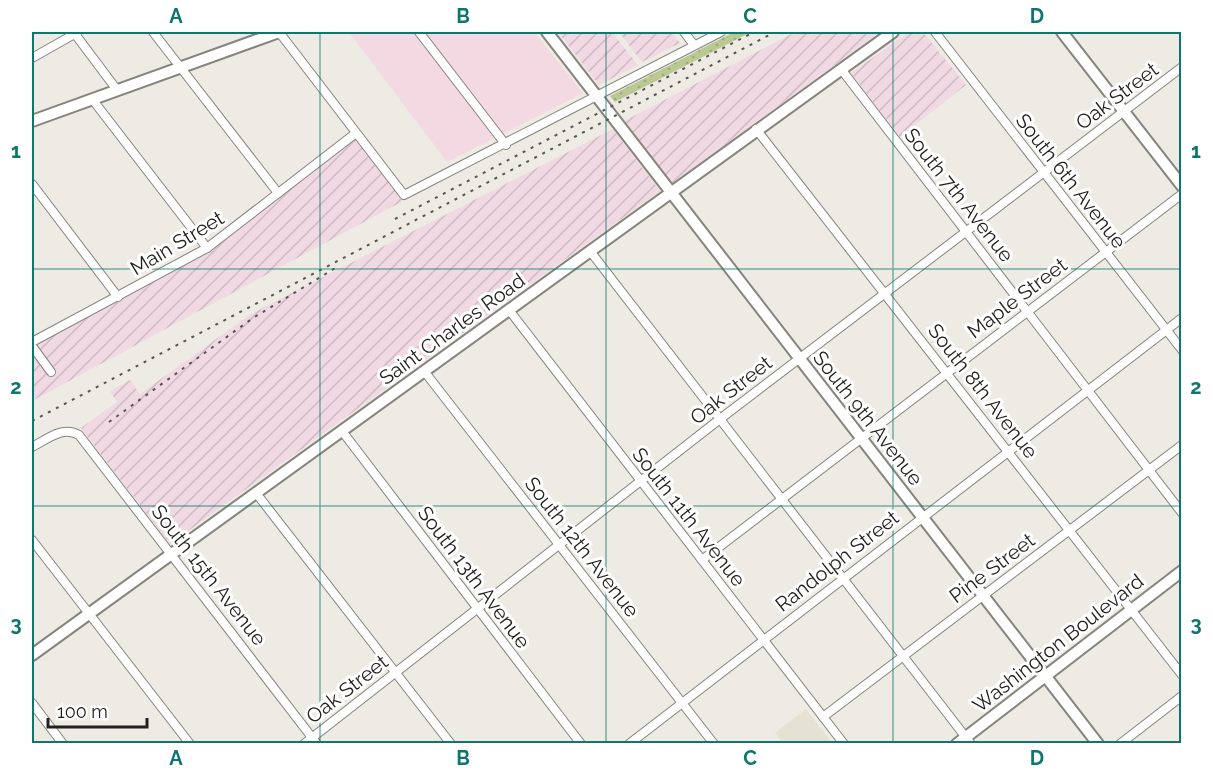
<svg xmlns="http://www.w3.org/2000/svg" width="1213" height="775" viewBox="0 0 1213 775" font-family="Raleway,sans-serif">
<style>
.commercial{fill:#f3d9e1}
.industrial{fill:url(#industrial-furrows)}
.built{fill:#e5e1d3}
.grass{fill:url(#grass-dots)}
.lines{fill:none;stroke-linecap:round;stroke-linejoin:round}
.street-casing{stroke:#85847d;stroke-width:10}
.secondary-casing{stroke:#85847d;stroke-width:14}
.street{stroke:#fff;stroke-width:8}
.secondary{stroke:#fff;stroke-width:10}
.rail{stroke:#565551;stroke-width:2;stroke-dasharray:3 6;stroke-linecap:butt}
.grid{fill:none;stroke:#0f766e;stroke-width:1.5;stroke-opacity:0.55}
.labels{text-anchor:middle;stroke-width:6;stroke-linejoin:round;paint-order:stroke}
.street-label{font-size:20px;fill:#21201e;stroke:#fff}
.neatline{fill:none;stroke:#0f766e;stroke-width:2}
.grid-label{font-size:20px;text-anchor:middle;font-weight:bold;fill:#0f766e}
</style>
<defs>
<pattern id="industrial-furrows" width="10" height="10" patternUnits="userSpaceOnUse" patternTransform="scale(1.5)"><rect width="10" height="10" fill="#f1d9e4"/><path d="M-1 1l2-2M0 10L10 0M9 11l2-2" fill="none" stroke="#cebac3"/></pattern>
<pattern id="grass-dots" width="8" height="8" patternUnits="userSpaceOnUse" patternTransform="scale(1.5)"><rect width="8" height="8" fill="#bac892"/><path d="M2 2h.1M6 6h.1" fill="none" stroke="#a0ac7d" stroke-width="1.8" stroke-linecap="round"/></pattern>
</defs>
<rect width="100%" height="100%" fill="#edebe4"/>
<!-- commercial -->
<path class="commercial" d="M349,32H534L583,93L447,162Z"/>
<!-- industrial -->
<g class="industrial">
<path d="M558,32H612L638,65L599,85Z"/>
<path d="M619,32H671L680,43L642,62Z"/>
<path d="M795,32H880L671,184L622,122Z"/>
<path d="M909,32H923L966,85L900,137L851,73Z"/>
<path d="M613,129L660,191L170,544L81,428L117,402L110,391L130,380L140,394L251,314Z"/>
<path d="M355,137L403,201L32,401V346L201,257Z"/>
</g>
<!-- built -->
<path class="built" d="M806,709L832,743H782L775,733Z"/>
<!-- grass -->
<path class="grass" d="M734,32H751L615,102L610,96Z"/>
<g class="lines">
<defs>
<g id="street">
<path d="M153,32L278,193"/>
<path d="M279,32L404,195L721,32"/>
<path d="M419,32L506,145"/>
<path d="M684,32L694,45"/>
<path d="M935,32L1182,350"/>
<path d="M75,34L117,90"/>
<path d="M32,58L78,32"/>
<path d="M841,69L1182,513"/>
<path d="M92,99L207,248"/>
<path d="M756,129L1182,675"/>
<path d="M32,184L118,297"/>
<path d="M590,251L971,744"/>
<path d="M509,310L844,744"/>
<path d="M32,342L207,248L356,133"/>
<path d="M32,346L51,372"/>
<path d="M424,371L714,744"/>
<path d="M342,431L581,744"/>
<path d="M32,447C46,440 63,425 79,435L317,744"/>
<path d="M256,493L451,744"/>
<path d="M32,540L190,744"/>
<path d="M702,560L1182,194"/>
<path d="M32,703L63,744"/>
<path d="M823,717L1182,445"/>
<path d="M304,744L720,419L1182,67"/>
<path d="M629,744L1182,318"/>
<path d="M1120,744L1182,696"/>
</g>
<g id="secondary">
<path d="M547,32L1098,744"/>
<path d="M1062,32L1182,186"/>
<path d="M32,121L279,32"/>
<path d="M32,655L893,32"/>
<path d="M957,744L1182,571"/>
</g>
</defs>
<!-- street casing -->
<use href="#street" class="street-casing"/>
<!-- secondary casing -->
<use href="#secondary" class="secondary-casing"/>
<!-- street -->
<use href="#street" class="street"/>
<!-- secondary -->
<use href="#secondary" class="secondary"/>
<!-- rail -->
<g class="rail">
<path d="M395,219L754,32"/>
<path d="M32,421L775,32"/>
<path d="M109,422L253,318L337,267"/>
</g>
</g>
<!-- grid -->
<path class="grid" d="M320,32V744M606,32V744M893,32V744M32,269H1182M32,506H1182"/>
<g class="labels">
<!-- street labels -->
<g class="street-label">
<text transform="translate(1117 96) rotate(-37)" y="7">Oak Street</text>
<text transform="translate(1071 181) rotate(52)" y="7">South 6th Avenue</text>
<text transform="translate(959 195) rotate(52)" y="7">South 7th Avenue</text>
<text transform="translate(177 243) rotate(-31)" y="7">Main Street</text>
<text transform="translate(1017 298) rotate(-37)" y="7">Maple Street</text>
<text transform="translate(452 329) rotate(-36)" y="7">Saint Charles Road</text>
<text transform="translate(731 390) rotate(-38)" y="7">Oak Street</text>
<text transform="translate(983 391) rotate(52)" y="7">South 8th Avenue</text>
<text transform="translate(868 418) rotate(52)" y="7">South 9th Avenue</text>
<text transform="translate(689 517) rotate(52)" y="7">South 11th Avenue</text>
<text transform="translate(582 547) rotate(52)" y="7">South 12th Avenue</text>
<text transform="translate(837 561) rotate(-38)" y="7">Randolph Street</text>
<text transform="translate(992 568) rotate(-37)" y="7">Pine Street</text>
<text transform="translate(209 575) rotate(52)" y="7">South 15th Avenue</text>
<text transform="translate(474 577) rotate(53)" y="7">South 13th Avenue</text>
<text transform="translate(1058 643) rotate(-38)" y="7">Washington Boulevard</text>
<text transform="translate(347 689) rotate(-38)" y="7">Oak Street</text>
</g>
</g>
<!-- border -->
<rect width="1213" height="775" fill="none" stroke="#ffffff" stroke-width="66"/>
<!-- scale -->
<path d="M48 718v9h99v-9" fill="none" stroke="#21201e" stroke-width="3"/>
<text x="57" y="718" font-size="18" fill="#21201e" stroke="#ffffff" stroke-width="4.5" paint-order="stroke">100 m</text>
<rect x="33" y="33" width="1147" height="709" class="neatline"/>
<g class="grid-label">
<text x="176" y="23">A</text>
<text x="463" y="23">B</text>
<text x="750" y="23">C</text>
<text x="1037" y="23">D</text>
<text x="16" y="158">1</text>
<text x="1196" y="158">1</text>
<text x="16" y="394">2</text>
<text x="1196" y="394">2</text>
<text x="16" y="631">3</text>
<text x="1196" y="631">3</text>
<text x="176" y="765">A</text>
<text x="463" y="765">B</text>
<text x="750" y="765">C</text>
<text x="1037" y="765">D</text>
</g>
</svg>
